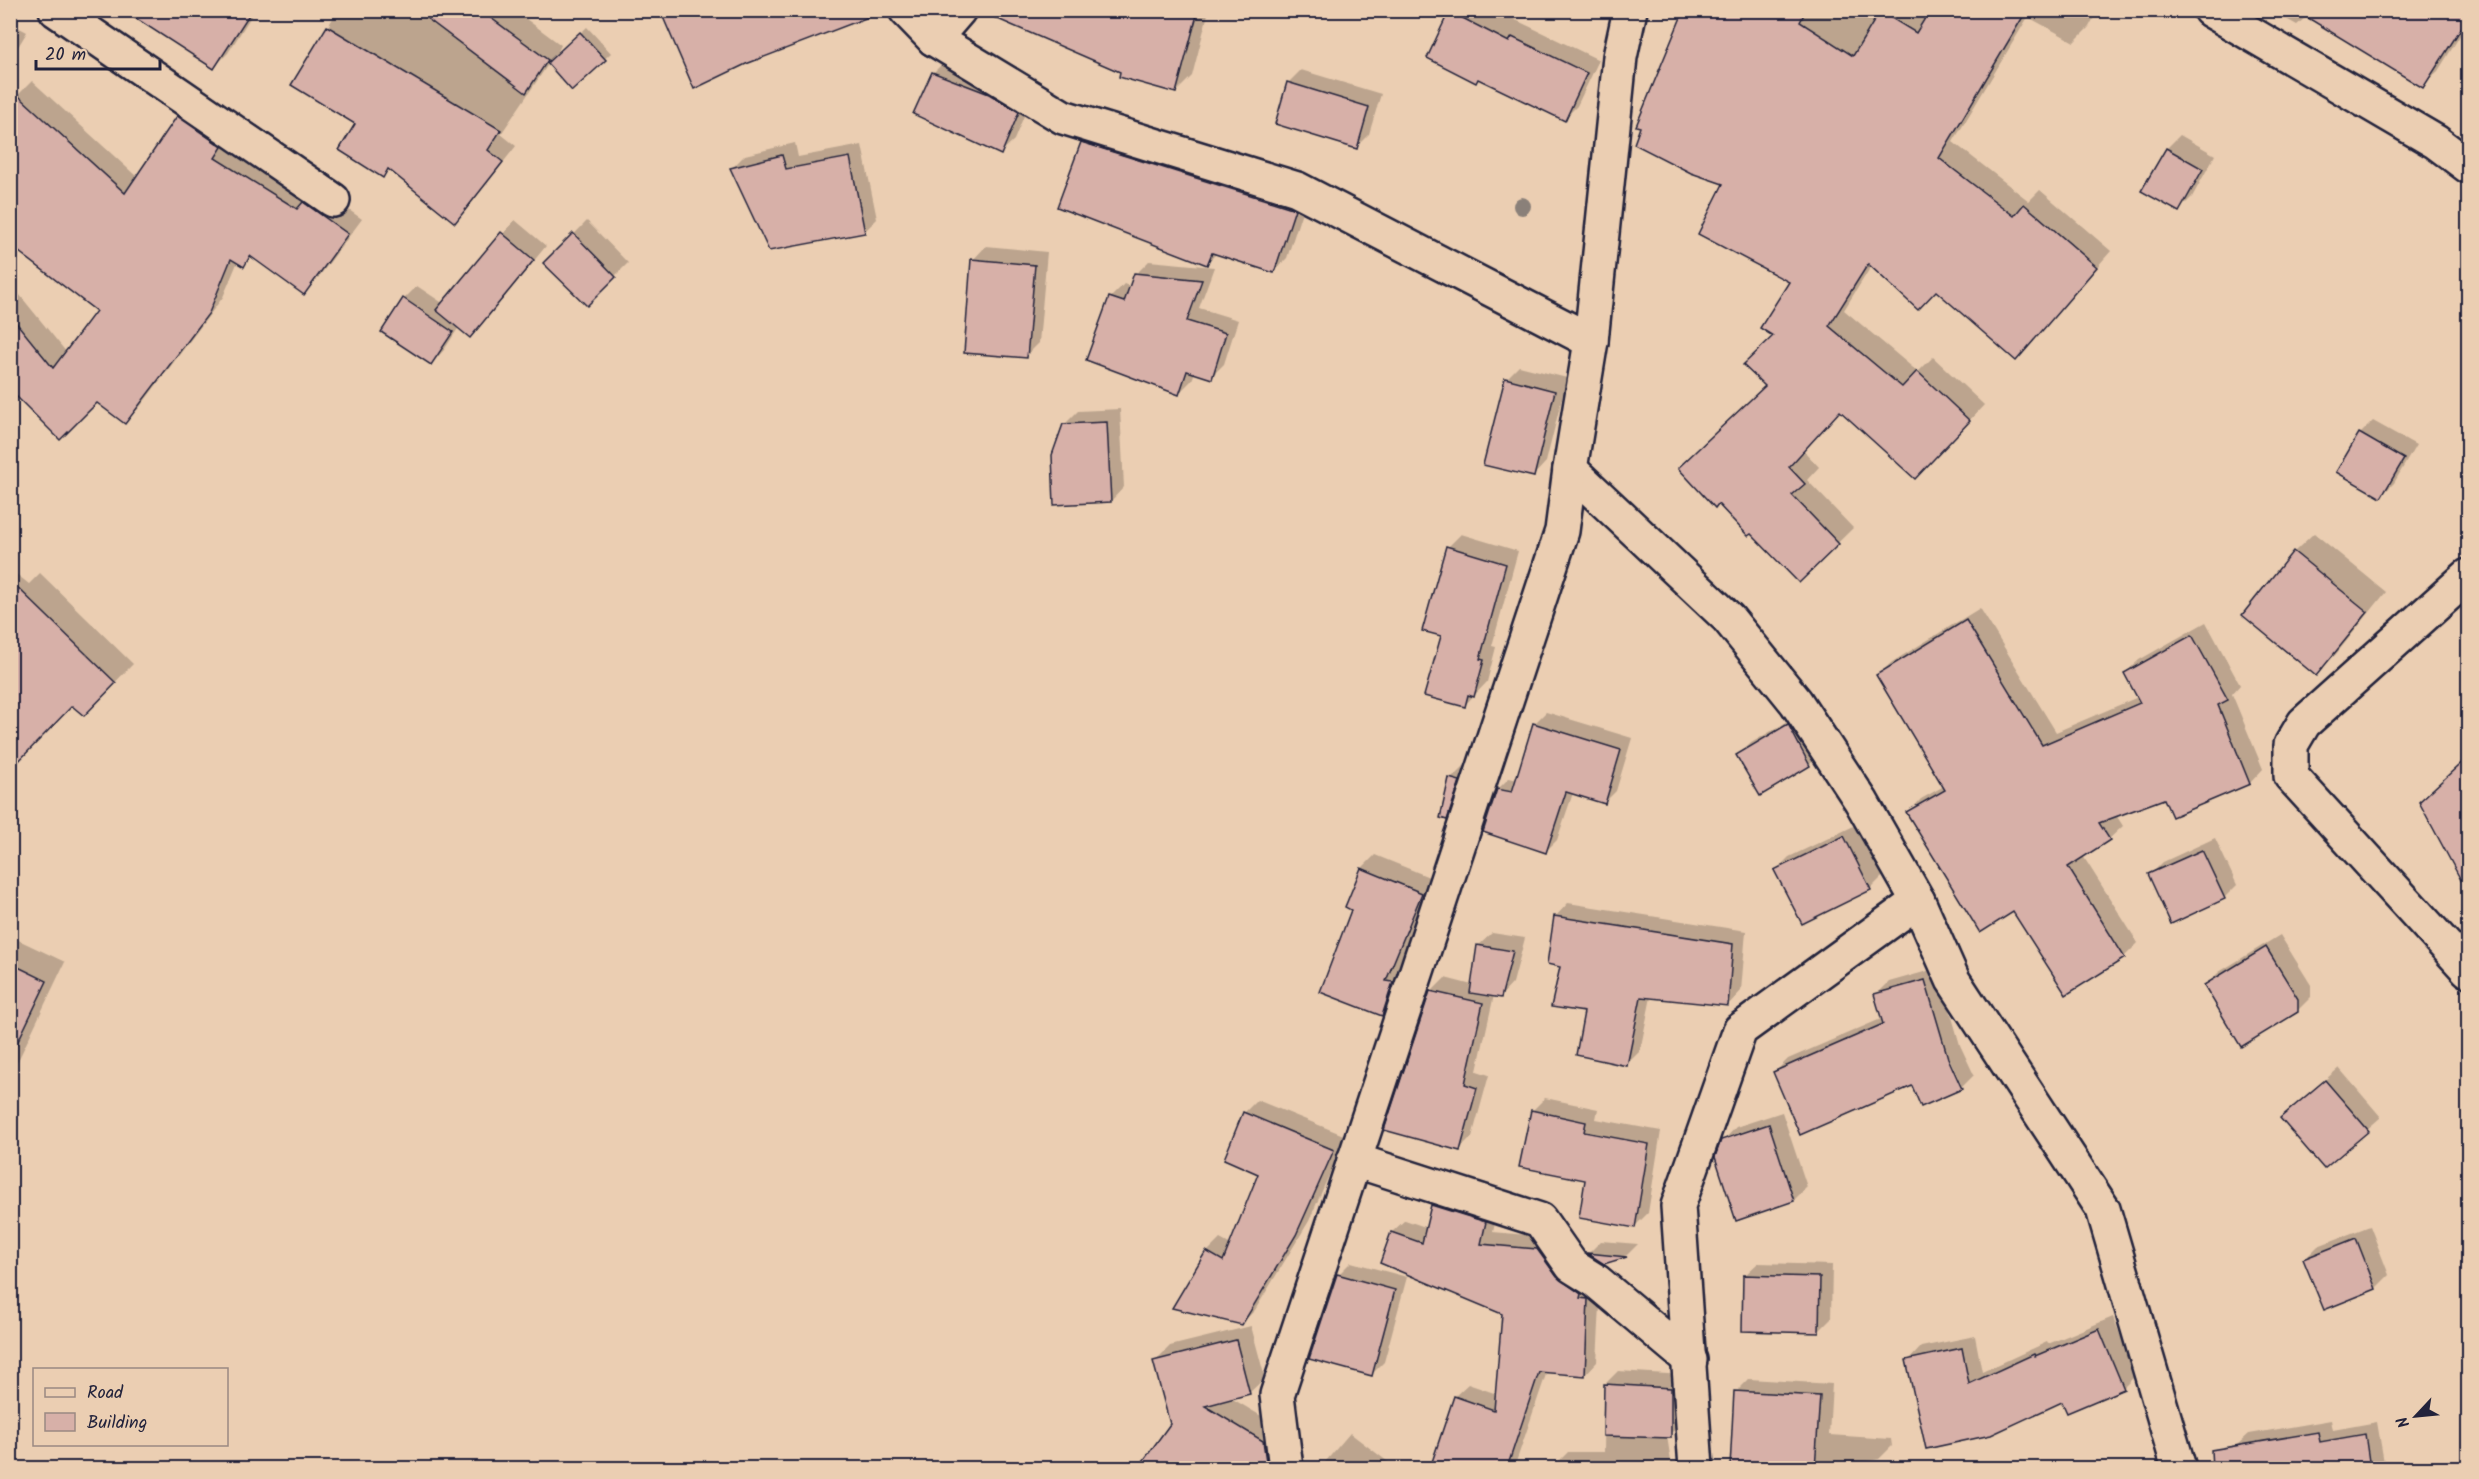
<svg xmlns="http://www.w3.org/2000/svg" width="2479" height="1479" viewBox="0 0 2479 1479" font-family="Kalam,sans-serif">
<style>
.shadow{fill:#0003;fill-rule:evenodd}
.building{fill:#d7b0a8;stroke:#22223b;stroke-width:1.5}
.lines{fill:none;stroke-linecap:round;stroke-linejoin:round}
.street-casing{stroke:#22223b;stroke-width:38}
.street{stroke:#ebceb2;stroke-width:33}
.tree{fill:#8a8079}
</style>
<rect width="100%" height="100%" fill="#ebceb2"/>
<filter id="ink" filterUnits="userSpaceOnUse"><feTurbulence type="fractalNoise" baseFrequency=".0167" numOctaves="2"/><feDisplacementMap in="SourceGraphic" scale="12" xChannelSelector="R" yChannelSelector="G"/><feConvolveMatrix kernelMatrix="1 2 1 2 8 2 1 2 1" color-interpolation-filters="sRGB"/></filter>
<g filter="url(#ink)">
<!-- shadow -->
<g class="shadow">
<path d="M127,10H255L228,53L214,67Z"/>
<path d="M338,10H514L561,45L555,58L587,27L611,53L572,89L549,63L501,134L516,146L469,206L455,221L390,169L382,176L357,124L293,84Z"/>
<path d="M1029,10H1209L1192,76L1176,92L1122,71Z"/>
<path d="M1451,10H1495L1599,60L1577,106L1564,119L1479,78L1429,57Z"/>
<path d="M1686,10H1918L1928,16L1931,10H2098L2089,27L2074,42L2028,17L1953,142L2029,201L2040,190L2111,251L2016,359L1936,289L1872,265L1844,310L1918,372L1933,357L1984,405L1930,462L1841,409L1803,450L1819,467L1807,480L1853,528L1799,581L1751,532L1766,386L1775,335L1791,282L1725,183Z"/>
<path d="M2270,10H2468V23L2438,71L2422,86L2307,16L2297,25Z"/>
<path d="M10,23L27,32L10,60Z"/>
<path d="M946,60L1031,99L1014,140L1000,153L933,73Z"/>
<path d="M1301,70L1381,94L1369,134L1356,147L1288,83Z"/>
<path d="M32,81L137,177L178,117L193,102L362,219L318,278L304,293L252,256L243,265L238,261L223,297L139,408L125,422L97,401L10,388V283L67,353L98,311L10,103Z"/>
<path d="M1096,130L1307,196L1287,258L1274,271L1217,253L1207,263L1082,143Z"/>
<path d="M2180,135L2215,155L2192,197L2179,210L2144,191L2167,148Z"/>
<path d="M795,143L798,157L862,145L877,219L864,232L732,168L745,155Z"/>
<path d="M515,220L546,246L483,323L470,336L459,327L444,350L431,364L404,299L417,286L444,304Z"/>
<path d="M587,221L628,263L587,304L546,263Z"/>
<path d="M986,246L1047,252L1039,343L1026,356L973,260Z"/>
<path d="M1149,261L1214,267L1199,308L1238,320L1224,364L1211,377L1195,372L1192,380L1179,393L1088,359L1111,297L1124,284L1131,287L1136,274Z"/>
<path d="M1519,366L1567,378L1546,462L1533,476L1506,379Z"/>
<path d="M1120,409L1124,487L1111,501L1064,425L1078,411Z"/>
<path d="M2373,421L2416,445L2394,483L2381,496L2360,434Z"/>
<path d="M2314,533L2386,592L2336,654L2316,674L2294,552Z"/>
<path d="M1461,534L1518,551L1492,646L1496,647L1487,682L1464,706L1443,635L1448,547Z"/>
<path d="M10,569L29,584L40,573L133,664L84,714L73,704L10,744Z"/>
<path d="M1980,608L2056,732L2138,697L2125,673L2139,660L2206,622L2240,685L2232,694L2263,769L2250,783L2172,815L2165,797L2116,815L2123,826L2109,839L2083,856L2138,943L2124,957L2066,993L2014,909L1908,813L1921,799L1944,786L1878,675L1892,662Z"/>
<path d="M1546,712L1632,738L1616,791L1605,802L1573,793L1557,840L1546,851L1498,789L1509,778L1518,780L1535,723Z"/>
<path d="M1802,713L1823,752L1809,765L1738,756L1751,743Z"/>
<path d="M1464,766L1472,768L1460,805L1447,818L1451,779Z"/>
<path d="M1858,824L1883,876L1870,889L1776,870L1789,857Z"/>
<path d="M2215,838L2237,885L2224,898L2150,875L2163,862Z"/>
<path d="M1375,855L1434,879L1398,968L1406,969L1395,1002L1382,1015L1353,909L1347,906L1362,868Z"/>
<path d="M1568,903L1746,931L1741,991L1728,1005L1651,997L1640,1051L1627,1064L1561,966L1555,917Z"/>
<path d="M1492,933L1525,938L1513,983L1500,997L1494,995L1477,1071L1489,1075L1472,1137L1459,1150L1431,992L1445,978L1472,985L1478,946Z"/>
<path d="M2280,935L2311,985V997L2297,1011L2206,985L2219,972Z"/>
<path d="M10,936L65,962L15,1067L10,1072Z"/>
<path d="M1938,968L1960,1045L1974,1075L1961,1088L1775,1072L1788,1059L1883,1018L1876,995L1889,982ZM1946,1051L1961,1084H1958L1943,1052Z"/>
<path d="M2339,1068L2381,1117L2324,1167L2295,1105Z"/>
<path d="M1545,1098L1598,1109L1596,1119L1661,1131L1648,1213L1634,1227L1587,1179L1532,1111Z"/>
<path d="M1257,1100L1346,1136L1309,1221L1255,1310L1242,1323L1175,1307L1207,1252L1220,1239L1231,1245L1260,1173L1244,1113Z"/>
<path d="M1782,1112L1807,1187L1794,1200L1723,1141L1736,1127Z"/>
<path d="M1445,1193L1498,1210L1493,1232L1550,1237L1601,1287L1597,1362L1585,1375L1554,1351L1514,1468H1437L1432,1467L1455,1396L1468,1384L1497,1394L1504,1313L1392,1232L1405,1220L1428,1228L1433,1205Z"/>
<path d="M2370,1226L2389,1275L2376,1288L2324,1308L2305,1259L2318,1246Z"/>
<path d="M1601,1241L1638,1244L1627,1255L1605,1263L1589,1253Z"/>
<path d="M1351,1262L1407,1277L1384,1362L1371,1375L1338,1275Z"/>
<path d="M1758,1263L1832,1265L1831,1319L1818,1332L1744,1276Z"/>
<path d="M2113,1317L2136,1375L2123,1388L2063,1400L1990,1433L1908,1361L1921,1347L1975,1336L1982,1372L2047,1342L2048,1344Z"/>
<path d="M1251,1326L1265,1378L1249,1393L1231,1398L1278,1426L1281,1468H1140L1172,1425L1155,1361L1170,1346Z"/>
<path d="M1618,1371L1684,1375L1683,1423L1667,1436L1672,1468H1555V1465L1568,1452H1604L1605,1384Z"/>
<path d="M1749,1379L1832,1384L1829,1435L1891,1439L1892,1446L1879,1459L1853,1464L1885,1468H1732L1736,1392Z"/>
<path d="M2331,1420L2333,1430L2377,1422L2385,1468H2240L2236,1446L2249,1434Z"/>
<path d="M1350,1433L1396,1468H1320Z"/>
</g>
<!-- building -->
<g class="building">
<path d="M123,10H252L214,69Z"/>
<path d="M416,10H480L548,60L526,93Z"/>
<path d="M660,10H879V13L746,64L694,89Z"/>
<path d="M977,10H1181L1197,15L1176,93L1119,77L1120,72Z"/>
<path d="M1684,10H1806L1800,22L1853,56L1880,11L1916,33L1930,10H2027L1939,158L2014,216L2024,204L2097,267L2016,361L1936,291L1918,310L1868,264L1829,326L1902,387L1917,371L1970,421L1915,479L1840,411L1789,467L1805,484L1792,495L1839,544L1799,583L1751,534L1748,536L1718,504L1715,508L1678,468L1765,386L1743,365L1773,336L1760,328L1789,282L1698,234L1723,184L1691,173L1634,144L1640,127L1636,126Z"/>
<path d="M2295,10H2469V16L2423,88Z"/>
<path d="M1449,11L1509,42L1512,37L1587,73L1565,121L1478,79L1476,83L1427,58Z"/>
<path d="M327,26L501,130L488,150L503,162L455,223L388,169L383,178L339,150L355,124L291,85Z"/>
<path d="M580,32L606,60L572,91L547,63Z"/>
<path d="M932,72L989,94L1019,112L1001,155L913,114Z"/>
<path d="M1287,82L1369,107L1357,149L1275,124Z"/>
<path d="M10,88L125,193L177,116L222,147L215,158L297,209L303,202L348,234L304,295L250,256L244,267L231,259L209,313L125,424L97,403L60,440L10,390V315L53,368L96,311L10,245Z"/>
<path d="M1081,142L1295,209L1274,273L1212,253L1207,265L1057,207Z"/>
<path d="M2166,148L2203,169L2179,212L2141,191Z"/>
<path d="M782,155L786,169L850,157L865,233L769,251L730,168Z"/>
<path d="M501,232L534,260L470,338L436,310Z"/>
<path d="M573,233L616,277L587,306L543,263Z"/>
<path d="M971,259L1035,265L1027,358L964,353Z"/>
<path d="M1134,273L1202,280L1187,321L1226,333L1212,379L1187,371L1179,395L1086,360L1109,297L1124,302Z"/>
<path d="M403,298L453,332L431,365L381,332Z"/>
<path d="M1505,378L1555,391L1534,477L1483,465Z"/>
<path d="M1107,422L1111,502L1054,505L1052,455L1063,424Z"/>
<path d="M2359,433L2404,459L2381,498L2336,472Z"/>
<path d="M1446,546L1506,564L1480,659L1484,660L1474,697L1468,695L1465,707L1424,696L1441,636L1422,631Z"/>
<path d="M2293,551L2368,612L2316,676L2242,615Z"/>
<path d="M10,580L116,683L84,716L72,706L10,770Z"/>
<path d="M1966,620L2042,745L2140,703L2124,673L2192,635L2228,700L2218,705L2250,784L2172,817L2164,799L2099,823L2110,840L2068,867L2125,958L2066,995L2013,912L1980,933L1906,812L1945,790L1876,675Z"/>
<path d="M1533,723L1621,750L1605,804L1566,792L1546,853L1483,832L1497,789L1512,792Z"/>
<path d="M1788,724L1810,766L1760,796L1736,755Z"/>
<path d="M2469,756V895L2419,802Z"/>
<path d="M1449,778L1460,781L1447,820L1440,818Z"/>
<path d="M1844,836L1871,890L1802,924L1774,870Z"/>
<path d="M2202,850L2225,899L2171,924L2148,874Z"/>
<path d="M1361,868L1422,893L1386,981L1393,982L1382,1016L1320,992L1351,910L1345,907Z"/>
<path d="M1554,916L1733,944L1728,1006L1641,997L1627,1066L1576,1055L1584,1012L1551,1007L1560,967L1547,964Z"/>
<path d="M1477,945L1513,951L1501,998L1470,993Z"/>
<path d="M2266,947L2298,999V1012L2241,1047L2204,985Z"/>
<path d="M10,963L47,981L10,1058Z"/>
<path d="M1925,980L1948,1058L1962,1089L1921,1107L1912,1086L1800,1135L1773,1072L1883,1024L1874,994Z"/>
<path d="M1430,991L1483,1003L1465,1084L1477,1088L1460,1151L1384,1130Z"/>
<path d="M2325,1080L2369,1131L2324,1169L2280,1118Z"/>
<path d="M1531,1110L1586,1122L1584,1132L1649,1144L1635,1228L1579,1218L1585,1180L1519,1167Z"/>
<path d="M1243,1112L1334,1150L1296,1235L1242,1325L1172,1308L1206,1251L1223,1261L1258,1174L1224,1159Z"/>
<path d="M1769,1124L1794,1201L1736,1221L1715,1157L1721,1140Z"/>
<path d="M1431,1205L1486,1222L1481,1244L1537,1249L1557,1277L1581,1294L1580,1298L1588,1299L1585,1376L1539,1372L1507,1468H1430L1454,1396L1494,1410L1502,1314L1380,1263L1391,1232L1422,1243Z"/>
<path d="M2356,1238L2376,1289L2324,1310L2303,1259Z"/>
<path d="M1587,1253L1627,1257L1604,1264Z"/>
<path d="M1337,1274L1395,1290L1372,1376L1309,1359Z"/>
<path d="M1743,1275L1820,1277L1819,1333L1742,1331Z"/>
<path d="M2099,1329L2124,1389L2067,1413L2062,1402L1991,1435L1926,1449L1906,1360L1962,1348L1969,1384L2034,1354L2035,1356Z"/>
<path d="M1236,1340L1250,1394L1205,1406L1263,1441L1267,1468H1138L1170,1424L1153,1361Z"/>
<path d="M1604,1384L1671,1388V1438L1603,1436Z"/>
<path d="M1734,1391L1820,1396L1815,1468H1730Z"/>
<path d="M2318,1432L2320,1442L2365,1434L2370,1468H2212L2211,1450Z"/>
</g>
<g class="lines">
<defs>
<g id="street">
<path d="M56,10L333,200"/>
<path d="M906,10L934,39L1063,117L1297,189L1591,341"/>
<path d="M2210,10L2436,142L2468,166"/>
<path d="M934,39L959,10"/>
<path d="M1570,469L1728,618L1796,702L1861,801L1918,901L1953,980L2103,1209L2179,1468"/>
<path d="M2468,576L2304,723L2291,745V776L2468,970"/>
<path d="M1354,1160L1540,1220L1572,1266L1596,1281L1690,1360"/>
<path d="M1286,1468L1277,1395L1562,531L1570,469L1591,341L1620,57L1630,10"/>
<path d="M1696,1468L1678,1206L1740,1030L1918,901"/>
</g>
</defs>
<!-- street casing -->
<use href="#street" class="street-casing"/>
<!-- street -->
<use href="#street" class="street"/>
</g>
<!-- trees -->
<circle class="tree" cx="1522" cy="206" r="9"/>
</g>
<!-- margin -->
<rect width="2479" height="1479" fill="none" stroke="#ebceb2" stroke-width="36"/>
<rect x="18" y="18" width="2443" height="1443" fill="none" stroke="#22223b" stroke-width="2" filter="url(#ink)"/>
<!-- legend -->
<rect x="33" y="1368" width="195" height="78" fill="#ebceb2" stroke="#9b8982" stroke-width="1.5"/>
<rect x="45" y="1388" width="30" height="9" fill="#ebceb2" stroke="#9b8982" stroke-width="1.5"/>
<text x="87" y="1398" font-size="18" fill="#22223b">Road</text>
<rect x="45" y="1413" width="30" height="18" fill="#d7b0a8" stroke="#9b8982" stroke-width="1.5"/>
<text x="87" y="1428" font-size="18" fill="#22223b">Building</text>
<!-- north arrow -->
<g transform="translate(2416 1416) rotate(244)" stroke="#ebceb2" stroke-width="4.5" paint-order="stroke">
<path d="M0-4.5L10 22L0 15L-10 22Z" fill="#22223b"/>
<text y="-9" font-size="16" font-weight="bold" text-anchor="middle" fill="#22223b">N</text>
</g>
<!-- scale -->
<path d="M36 60v9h124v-9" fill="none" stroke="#22223b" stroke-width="3"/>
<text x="45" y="60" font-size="18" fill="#22223b" stroke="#ebceb2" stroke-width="4.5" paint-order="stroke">20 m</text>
</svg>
